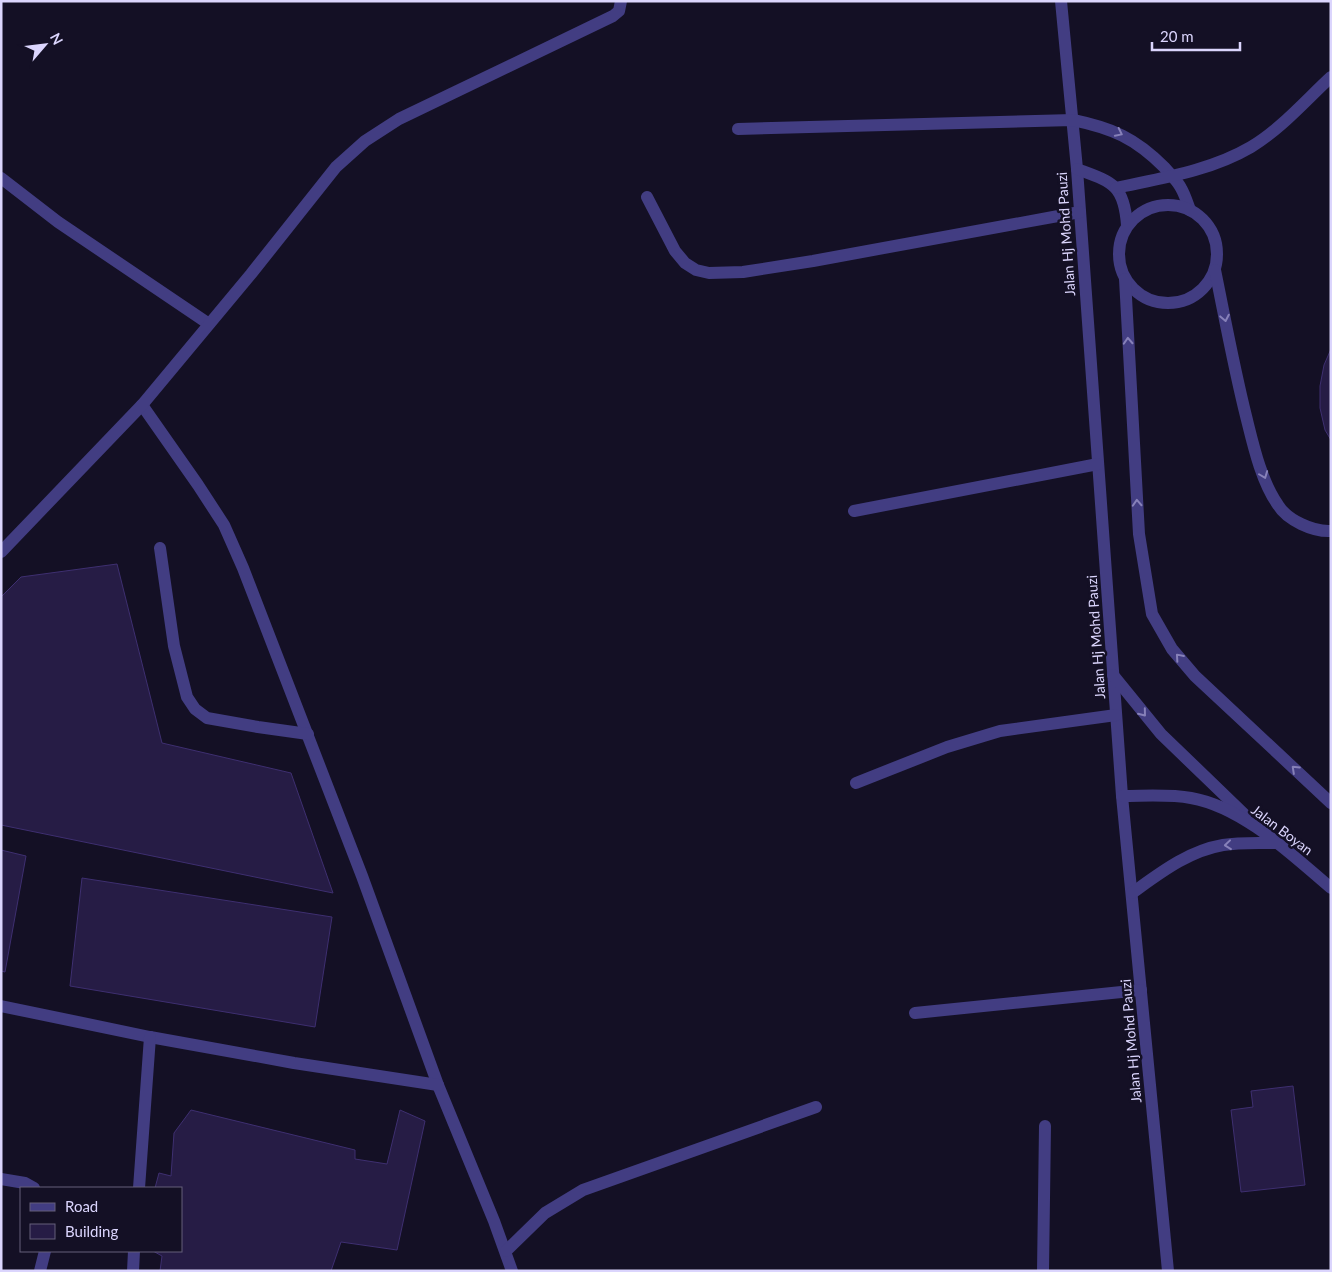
<svg xmlns="http://www.w3.org/2000/svg" width="1332" height="1272" viewBox="0 0 1332 1272" font-family="Lato,sans-serif">
<style>
.building{fill:#261c45;stroke:#3e2f70}
.lines{fill:none;stroke-linecap:round;stroke-linejoin:round}
.minor{stroke:#423d82;stroke-width:12}
.oneway{stroke:#8781b9}
.labels{text-anchor:middle;stroke-width:5;stroke-linejoin:round;paint-order:stroke}
.street-label{font-size:14px;fill:#dbd5fd;stroke:#141025}
</style>
<rect width="100%" height="100%" fill="#141025"/>
<!-- building -->
<g class="building">
<path d="M1331,349V440L1325,430L1320,408V386L1324,365Z"/>
<path d="M117,564L162,743L291,773L333,893L1,825V597L21,577Z"/>
<path d="M1,850L26,856L5,972L1,971Z"/>
<path d="M82,878L332,917L315,1027L70,986Z"/>
<path d="M1293,1086L1305,1185L1241,1192L1231,1110L1253,1107L1251,1091Z"/>
<path d="M191,1110L355,1150V1159L387,1164L400,1110L425,1121L397,1250L341,1242L331,1271H160L162,1256L153,1251H181V1188H155L159,1173L171,1176L174,1133Z"/>
</g>
<g class="lines">
<!-- minor -->
<g class="minor">
<path d="M1061,1L1077,169L1122,796L1168,1271"/>
<path d="M738,129L1073,120C1112,128 1135,138 1164,167C1170,174 1177,180 1181,188C1185,195 1187,202 1190,210"/>
<path d="M1077,169C1112,182 1124,184 1127,225"/>
<path d="M1,178L58,222L209,324"/>
<path d="M1116,188C1162,178 1210,171 1251,147C1281,129 1305,101 1331,77"/>
<path d="M647,197L675,251L685,263L696,270L709,273L743,272L813,261L1080,212"/>
<circle cx="1168" cy="254" r="49"/>
<path d="M1215,270C1225,319 1234,368 1246,416C1253,444 1261,481 1278,505C1287,520 1313,532 1331,531"/>
<path d="M1125,279L1139,534L1152,614L1172,649L1195,676L1331,803"/>
<path d="M142,405L198,485L224,525L243,568L362,876L438,1085L494,1221L512,1271"/>
<path d="M854,511L1098,464"/>
<path d="M160,548L174,646L187,697L195,709L207,718L258,727L308,734"/>
<path d="M1,552L142,405L251,274L336,167L365,141L399,119L613,16L619,11L621,1"/>
<path d="M1113,675L1161,734L1245,815"/>
<path d="M856,783L947,747L1000,731L1116,715"/>
<path d="M1122,796C1145,796 1169,794 1191,798C1243,807 1292,855 1331,888"/>
<path d="M1132,893C1160,873 1188,851 1223,845C1240,842 1259,843 1276,843"/>
<path d="M1,1006L150,1037L294,1063L438,1085"/>
<path d="M915,1013L1141,990"/>
<path d="M1,1179L25,1183L34,1188"/>
<path d="M139,1188L150,1037"/>
<path d="M506,1251L545,1213L583,1190L816,1107"/>
<path d="M40,1271L45,1251"/>
<path d="M133,1271L134,1251"/>
<path d="M1043,1271L1045,1126"/>
</g>
</g>
<!-- one-way arrows -->
<defs><path id="oneway-chevron" d="M-2-3.5L2.5 0L-2 3.5" fill="none" stroke-width="1.6" stroke-linecap="round" stroke-linejoin="round" transform="scale(1.25)"/></defs>
<g class="oneway">
<use href="#oneway-chevron" transform="translate(1119 133) rotate(26)"/>
<use href="#oneway-chevron" transform="translate(1225 318) rotate(79)"/>
<use href="#oneway-chevron" transform="translate(1128 341) rotate(-93)"/>
<use href="#oneway-chevron" transform="translate(1264 475) rotate(69)"/>
<use href="#oneway-chevron" transform="translate(1137 503) rotate(-93)"/>
<use href="#oneway-chevron" transform="translate(1179 657) rotate(-131)"/>
<use href="#oneway-chevron" transform="translate(1143 713) rotate(51)"/>
<use href="#oneway-chevron" transform="translate(1295 769) rotate(-137)"/>
<use href="#oneway-chevron" transform="translate(1228 845) rotate(174)"/>
</g>
<g class="labels">
<!-- street labels -->
<g class="street-label">
<text transform="translate(1066 234) rotate(-94)" y="5">Jalan Hj Mohd Pauzi</text>
<text transform="translate(1096 637) rotate(-94)" y="5">Jalan Hj Mohd Pauzi</text>
<text transform="translate(1282 830) rotate(37)" y="5">Jalan Boyan</text>
<text transform="translate(1131 1041) rotate(-95)" y="5">Jalan Hj Mohd Pauzi</text>
</g>
</g>
<!-- border -->
<rect width="1332" height="1272" fill="none" stroke="#dbd5fd" stroke-width="5"/>
<!-- legend -->
<rect x="20" y="1187" width="162" height="65" fill="#141025" stroke="#645f7b"/>
<rect x="30" y="1203" width="25" height="8" fill="#423d82" stroke="#645f7b"/>
<text x="65" y="1212" font-size="15" fill="#dbd5fd">Road</text>
<rect x="30" y="1224" width="25" height="15" fill="#261c45" stroke="#645f7b"/>
<text x="65" y="1237" font-size="15" fill="#dbd5fd">Building</text>
<!-- north arrow -->
<g transform="translate(45 45) rotate(62)" stroke="#141025" stroke-width="4" paint-order="stroke">
<path d="M0-4L9 19L0 12L-9 19Z" fill="#dbd5fd"/>
<text y="-8" font-size="14" font-weight="bold" text-anchor="middle" fill="#dbd5fd">N</text>
</g>
<!-- scale -->
<path d="M1152 42v8h88v-8" fill="none" stroke="#dbd5fd" stroke-width="2.5"/>
<text x="1160" y="42" font-size="15" fill="#dbd5fd" stroke="#141025" stroke-width="4" paint-order="stroke">20 m</text>
</svg>
